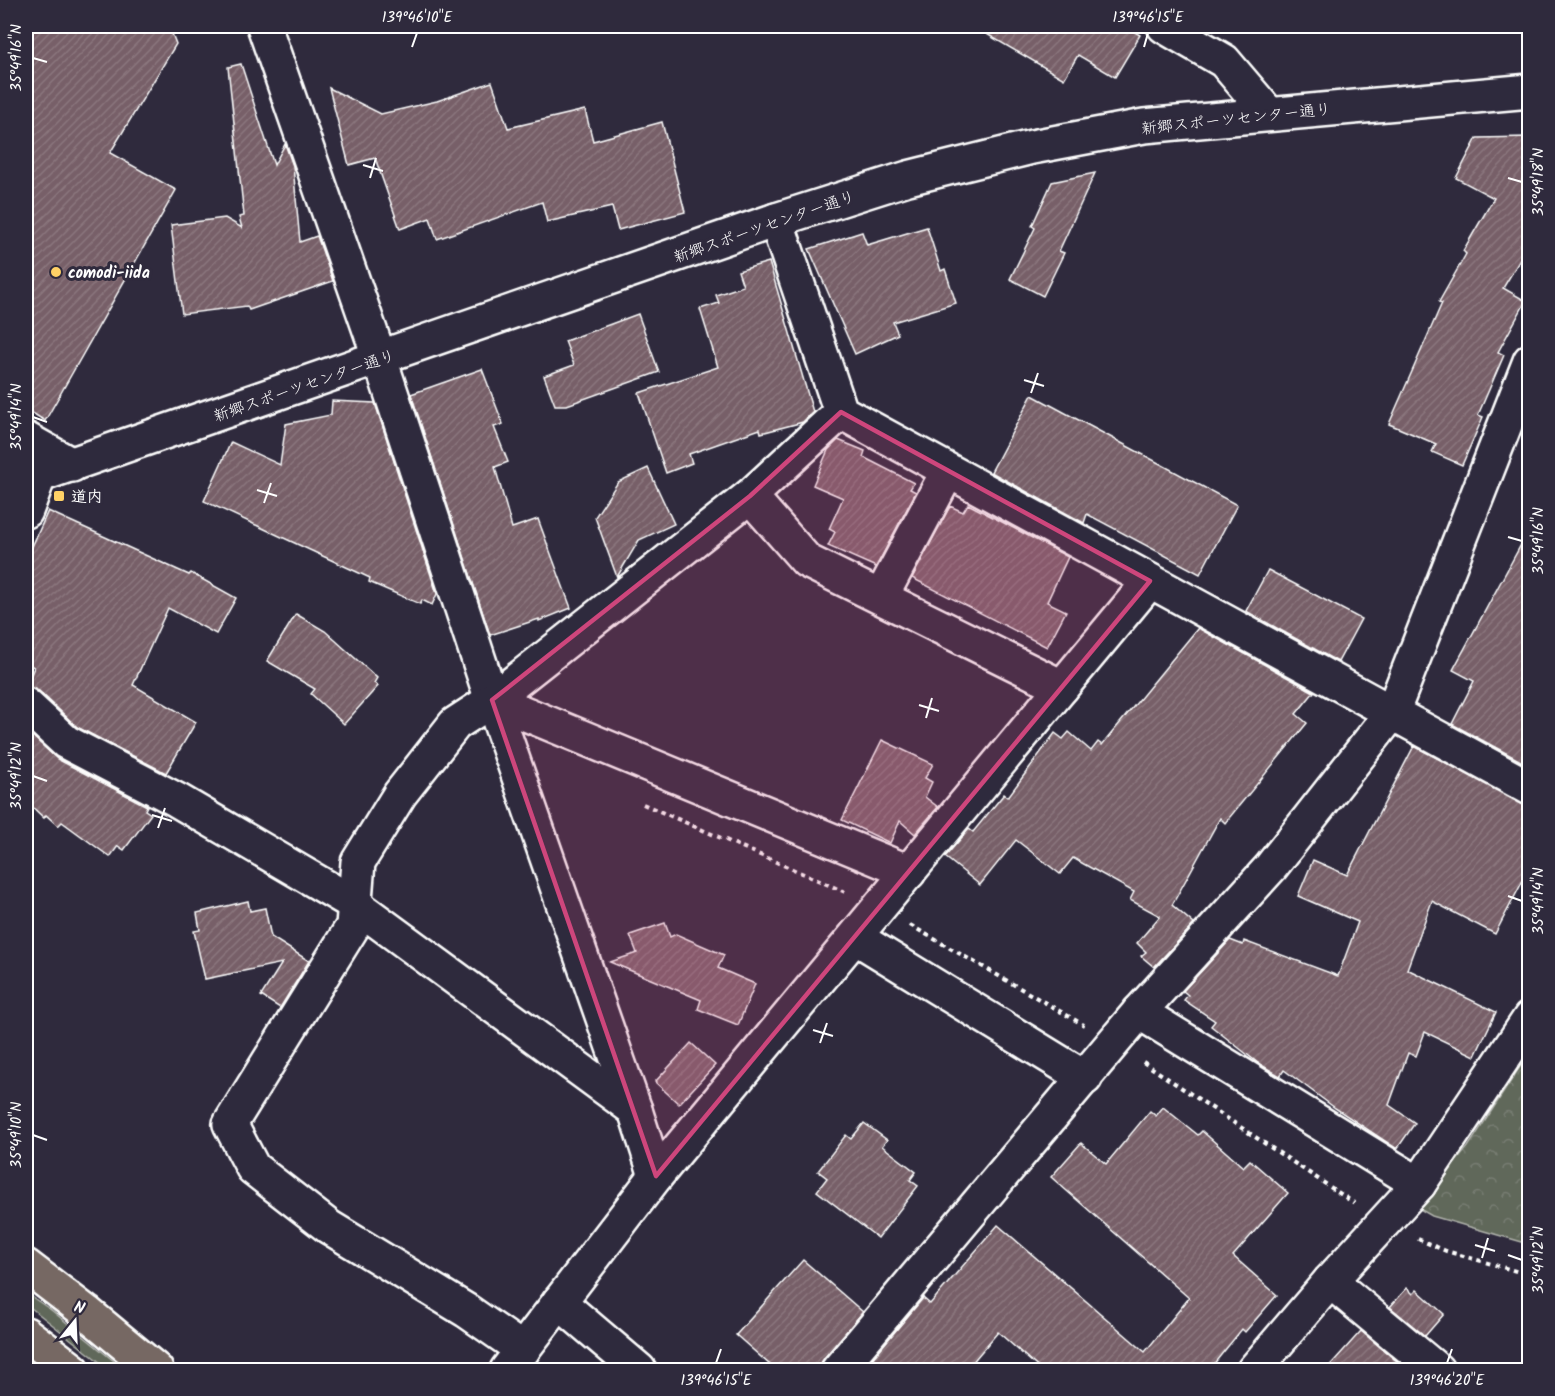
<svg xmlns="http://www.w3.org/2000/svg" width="1555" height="1396" viewBox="0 0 1555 1396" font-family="Kalam,'Klee One',sans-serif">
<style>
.grass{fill:#60675a;stroke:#b0b3ac;stroke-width:1.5}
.park{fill:url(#park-crowns);stroke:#b0b3ac;stroke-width:1.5}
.building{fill:url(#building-hatch);stroke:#fff;stroke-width:1.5}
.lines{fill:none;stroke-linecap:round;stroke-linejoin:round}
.minor-casing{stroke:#fff;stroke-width:38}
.major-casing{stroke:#fff;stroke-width:38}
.path{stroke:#fff;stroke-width:4;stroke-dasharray:4.5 4.5;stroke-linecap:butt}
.minor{stroke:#2f2a3d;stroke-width:33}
.major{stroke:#766864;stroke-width:33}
.marked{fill:#ce467c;fill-opacity:0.2;stroke:#ce467c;stroke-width:4.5;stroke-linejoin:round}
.ticks{fill:none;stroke:#fff;stroke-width:2}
.poi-dot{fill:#ffd166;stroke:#2f2a3d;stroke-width:2}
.labels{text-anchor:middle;stroke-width:6;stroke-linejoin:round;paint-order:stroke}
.street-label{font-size:16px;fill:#fff;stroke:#2f2a3d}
.poi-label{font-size:16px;font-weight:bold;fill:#fff;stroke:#2f2a3d;text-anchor:start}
.neatline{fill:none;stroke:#fff;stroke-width:2}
.ticks-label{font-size:15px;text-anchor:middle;fill:#fff}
</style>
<defs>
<pattern id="park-crowns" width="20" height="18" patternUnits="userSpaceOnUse" patternTransform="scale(1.5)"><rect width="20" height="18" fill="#60675a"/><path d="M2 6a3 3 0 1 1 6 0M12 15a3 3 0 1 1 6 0" fill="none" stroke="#787e73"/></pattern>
<pattern id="building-hatch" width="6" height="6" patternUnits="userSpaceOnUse" patternTransform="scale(1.5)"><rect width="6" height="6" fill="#775f67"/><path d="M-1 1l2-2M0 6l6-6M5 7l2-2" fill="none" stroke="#8b777e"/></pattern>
</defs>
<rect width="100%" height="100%" fill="#2f2a3d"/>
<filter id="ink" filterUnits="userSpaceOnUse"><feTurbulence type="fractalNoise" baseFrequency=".0167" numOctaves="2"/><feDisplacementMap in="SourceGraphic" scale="12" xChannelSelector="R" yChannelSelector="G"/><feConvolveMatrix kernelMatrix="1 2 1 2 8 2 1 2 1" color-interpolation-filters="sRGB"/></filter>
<g filter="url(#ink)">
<!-- grass -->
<path class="grass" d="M26,1293L51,1310L125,1370H110L26,1304Z"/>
<!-- park -->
<path class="park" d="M1529,1053V1244L1432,1216L1418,1208L1468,1147Z"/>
<!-- building -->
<g class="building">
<path d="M26,26H169L176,44L110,153L176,190L45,421L26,409Z"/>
<path d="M973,26H1125L1140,35L1115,77L1078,55L1064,79Z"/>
<path d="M241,64L274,165L285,144L293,166L300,242L317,236L333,281L249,310L247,306L182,314L171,225L225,218L242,228L239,217L244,216L228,67Z"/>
<path d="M492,82L508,128L585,110L593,141L662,122L685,212L618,230L612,207L547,222L542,202L437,239L430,218L400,229L375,158L349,165L329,88L381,114L437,101Z"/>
<path d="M1530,137V243L1503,288L1526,301L1498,352L1504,355L1478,415L1483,417L1462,465L1432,452L1436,444L1389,424L1442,303L1439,302L1466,254L1463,251L1494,198L1456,178L1477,138Z"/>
<path d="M1095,173L1059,251L1064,253L1043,296L1010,279L1035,228L1032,226L1052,182Z"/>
<path d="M927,227L941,271L945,269L956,303L893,322L898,334L855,354L809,249L862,232L867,245Z"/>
<path d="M769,262L813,412L803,422L761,433L760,429L689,454L692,463L666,473L639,393L718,367L700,309L719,303L716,295L743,286L738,271Z"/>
<path d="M638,314L659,372L567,405H555L544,376L574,365L565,341Z"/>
<path d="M482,369L503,424L494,427L508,462L495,467L512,528L538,519L571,608L539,621V619L490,635L411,394Z"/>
<path d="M1032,395L1237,505L1200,574L1087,514L1084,523L991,472Z"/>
<path d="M332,401L375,403L437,594L432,605L422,600L420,604L369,582L370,578L204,501L231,442L280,465L286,424L331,415Z"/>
<path d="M838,440L865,451L863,457L914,483L910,489L916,492L876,567L828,546L835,532L829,529L843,498L813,485L828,450Z"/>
<path d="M648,468L674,524L639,540L617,577L595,517L618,482Z"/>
<path d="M968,504L1068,557L1047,602L1066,611L1047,647L912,578L950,506L963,512Z"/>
<path d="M48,511L189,575L191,573L236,598L216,634L168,608L133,685L196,722L166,773L77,727L39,691L26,687L34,667L26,663V560Z"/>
<path d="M1530,528V766L1452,724L1474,681L1453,670Z"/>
<path d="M1268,570L1361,619L1338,662L1246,611Z"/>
<path d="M296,614L325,631L377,678L374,683L378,686L344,724L311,694L315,689L267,661Z"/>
<path d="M1198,628L1314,692L1296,714L1307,723L1225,823L1220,818L1172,905L1194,924L1154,967L1141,956L1146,952L1137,943L1160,916L1130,900L1134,892L1073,858L1060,874L1016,840L980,885L945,857L969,829L973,832L1004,794L1008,797L1055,733L1063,739L1069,732L1091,751L1098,742L1102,745Z"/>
<path d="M26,730L57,759L147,806L145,810L151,814L124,850L118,846L110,857L62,822L58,826L46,815L44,818L26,801Z"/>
<path d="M882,740L933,764L925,778L932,782L925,797L938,807L915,834L900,821L890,843L842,820Z"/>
<path d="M1414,746L1530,807V867L1495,934L1432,901L1407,969L1496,1012L1475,1056L1425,1032L1416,1056L1408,1053L1389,1105L1415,1123L1397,1149L1335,1108L1284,1070L1280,1076L1258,1063L1211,1026L1215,1021L1184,1000L1188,995L1183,991L1230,940L1243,945L1244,941L1338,976L1358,922L1298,896L1313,860L1347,875Z"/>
<path d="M248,901L250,911L265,908L271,937L309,961L280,1008L261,996L282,963L205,979L194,931L200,930L197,913Z"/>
<path d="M665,923L670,937L676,934L724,955L718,968L755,984L738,1025L698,1009L701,1000L610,962L637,953L630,935Z"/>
<path d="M691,1043L715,1065L679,1104L655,1082Z"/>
<path d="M1163,1107L1198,1135L1202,1131L1243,1167L1250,1160L1288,1193L1233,1256L1277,1295L1245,1332L1242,1329L1208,1371H1042L998,1332L965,1371H862L923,1298L930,1304L998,1225L1145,1352L1189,1298L1051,1177L1081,1143L1106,1164L1150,1111L1156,1116Z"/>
<path d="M864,1123L887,1140L882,1146L916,1172L910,1180L918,1186L878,1238L817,1191L827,1178L818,1171L846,1135L851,1139Z"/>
<path d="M803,1260L863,1312L824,1358L820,1371H777L736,1335Z"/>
<path d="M1407,1288L1413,1294L1417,1290L1444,1314L1425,1336L1390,1307Z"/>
<path d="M1361,1331L1400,1364L1395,1371H1325Z"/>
</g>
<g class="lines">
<defs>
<g id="minor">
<path d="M264,26L380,359L492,700L635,1110L656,1176"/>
<path d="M1164,26L1224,61L1269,114"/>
<path d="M776,220L841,412L1530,788"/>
<path d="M841,412L750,496L492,700L909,872"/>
<path d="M26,439L72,465"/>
<path d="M26,480L776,220L908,178L1032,147L1144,126L1530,91"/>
<path d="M750,496L807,561L1062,687"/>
<path d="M26,511L39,476"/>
<path d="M881,597L948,471"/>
<path d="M492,700L455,724L400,794L358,862L353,926L230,1124L253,1168L329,1227L467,1311L523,1350"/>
<path d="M26,705L66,742L177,800L353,903L635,1110"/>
<path d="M855,937L1085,1078"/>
<path d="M1139,1012L1419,1184"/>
<path d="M1330,1281L1437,1370"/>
<path d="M559,1302L639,1370"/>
<path d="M507,1370L656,1176L1150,581"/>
<path d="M838,1370L1139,1012L1271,867L1392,713L1530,361"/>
<path d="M1254,1370L1330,1281L1419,1184L1530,1018"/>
</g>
<g id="major">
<path d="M26,1266L86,1312L156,1370"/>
<path d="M26,1334L73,1370"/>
</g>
</defs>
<!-- minor casing -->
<use href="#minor" class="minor-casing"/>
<!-- major casing -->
<use href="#major" class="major-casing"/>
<!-- path -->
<g class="path">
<path d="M643,804L845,892"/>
<path d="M910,925L1084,1025"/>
<path d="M1143,1062L1354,1203"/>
<path d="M1418,1239L1446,1251L1530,1275"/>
</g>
<!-- minor -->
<use href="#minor" class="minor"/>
<!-- major -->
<use href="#major" class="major"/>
</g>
</g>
<!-- marked area -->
<path class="marked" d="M841,412L1150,581L656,1176L492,700L750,496Z"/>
<!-- ticks -->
<path class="ticks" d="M412,47L417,33M1144,47L1148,33M33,58L47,62M363,165L383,171M370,178L376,158M1508,178L1522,182M1024,380L1044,386M1031,393L1038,373M33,417L47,422M257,490L277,496M264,503L271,483M1508,537L1522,541M919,705L939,711M926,718L932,698M33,776L47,781M152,815L172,821M158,828L165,808M1508,896L1522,901M813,1030L833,1036M820,1043L827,1023M33,1135L47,1140M1475,1245L1495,1251M1508,1255L1522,1260M1482,1258L1488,1238M716,1363L721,1349M1447,1363L1452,1349"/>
<!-- markers -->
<g class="poi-dot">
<circle cx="56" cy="272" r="6"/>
<rect x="53" y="490" width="12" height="12" rx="3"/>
</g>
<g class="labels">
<!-- street labels -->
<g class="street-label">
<text transform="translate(1236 118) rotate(-6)" y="6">新郷スポーツセンター通り</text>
<text transform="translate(764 226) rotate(-19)" y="6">新郷スポーツセンター通り</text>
<text transform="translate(304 385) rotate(-19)" y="6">新郷スポーツセンター通り</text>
</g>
<!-- poi labels -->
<g class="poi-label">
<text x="68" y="278">comodi-iida</text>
<text x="71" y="502">道内</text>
</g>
</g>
<!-- margin -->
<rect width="1555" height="1396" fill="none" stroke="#2f2a3d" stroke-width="66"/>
<!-- north arrow -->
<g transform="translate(75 1321) rotate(18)" stroke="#2f2a3d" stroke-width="4.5" paint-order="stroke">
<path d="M0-4.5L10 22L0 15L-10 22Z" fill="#ffffff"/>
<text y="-9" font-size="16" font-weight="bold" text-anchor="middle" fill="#ffffff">N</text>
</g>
<rect x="33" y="33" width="1489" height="1330" class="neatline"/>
<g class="ticks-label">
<text x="417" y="22">139°46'10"E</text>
<text x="1148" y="22">139°46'15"E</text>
<text transform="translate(16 58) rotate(-90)" y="5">35°49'16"N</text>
<text transform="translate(1538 182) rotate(-90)" y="5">35°49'18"N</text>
<text transform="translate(16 417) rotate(-90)" y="5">35°49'14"N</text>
<text transform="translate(1538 541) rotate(-90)" y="5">35°49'16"N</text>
<text transform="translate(16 776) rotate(-90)" y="5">35°49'12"N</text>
<text transform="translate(1538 901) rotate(-90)" y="5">35°49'14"N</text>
<text transform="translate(16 1135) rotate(-90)" y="5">35°49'10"N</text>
<text transform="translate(1538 1260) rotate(-90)" y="5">35°49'12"N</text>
<text x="716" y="1385">139°46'15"E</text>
<text x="1447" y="1385">139°46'20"E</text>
</g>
</svg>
